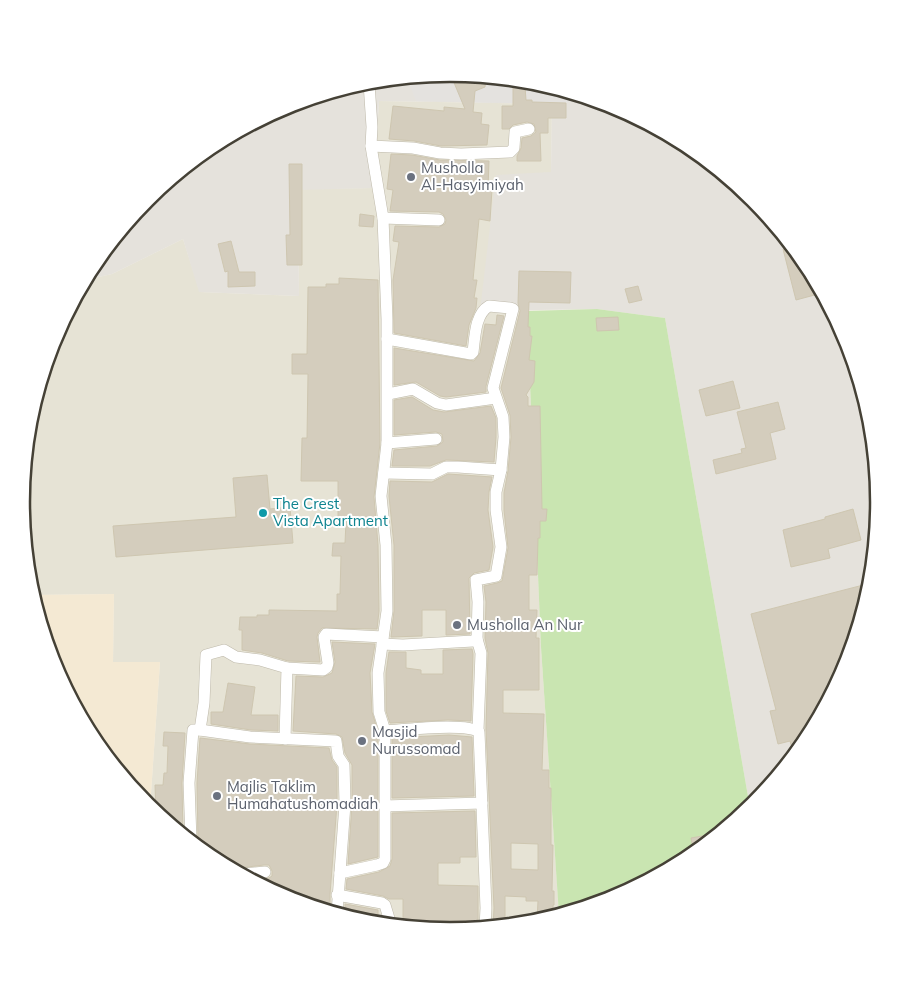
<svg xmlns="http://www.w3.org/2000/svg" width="900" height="1004" viewBox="0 0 900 1004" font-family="Mulish,sans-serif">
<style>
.residential{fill:#e6e3d5}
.commercial{fill:#f4e9d3}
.industrial{fill:#e5e2dc}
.green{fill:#c9e5b1}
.parking{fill:#e4e2df}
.building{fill:#d4cdbd;stroke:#cec6b0;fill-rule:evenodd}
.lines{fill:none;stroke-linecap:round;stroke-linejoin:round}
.street-casing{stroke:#beb9aa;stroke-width:12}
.street{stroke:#fff;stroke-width:11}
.worship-dot{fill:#6b7280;stroke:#fff;stroke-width:2}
.culture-dot{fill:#0f9aa8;stroke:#fff;stroke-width:2}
.labels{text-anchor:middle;stroke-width:4;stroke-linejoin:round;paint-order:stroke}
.worship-label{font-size:15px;fill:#5b616d;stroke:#fff;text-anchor:start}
.culture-label{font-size:15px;fill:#0d838f;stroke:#fff;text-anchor:start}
.rim{fill:none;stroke:#454136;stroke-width:2.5}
</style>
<rect width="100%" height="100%" fill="#f3f0e7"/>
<!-- residential -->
<path class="residential" d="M379,101L552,104L551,172L481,311H527L541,647L559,915L533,923L450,931L366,922L286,898L212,858L150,808L160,662H113L114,594L32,595L29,585L21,502L30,418L54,338L85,280L112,274L183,239L200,292L299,296L298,189L374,188Z"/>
<!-- commercial -->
<path class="commercial" d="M114,594L113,662H160L150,808L93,740L54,666L32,595Z"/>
<!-- industrial -->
<path class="industrial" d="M450,73L534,82L614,106L688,146L753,199L807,264L846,338L871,419L879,502L870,586L846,666L806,740L750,808L665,318L597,309L480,311L496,175L551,172L552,104L379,101L374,188L298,190L299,296L199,292L183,239L112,274L85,280L94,264L147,199L212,145L286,106L367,81Z"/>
<!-- green -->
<path class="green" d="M597,309L665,318L750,808L688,859L614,898L559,915L541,647L527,311Z"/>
<!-- parking -->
<path class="parking" d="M450,73L534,82L591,99L552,104L416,101L407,78Z"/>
<!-- building -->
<g class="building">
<path d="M450,73L486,77L485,87L475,91L473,112L482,113L481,124L489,125L487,145L441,146L414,141L389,139L393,106L444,111V107L465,109Z"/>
<path d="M513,87H525L526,100H532V102L566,103V118H548V133H540L541,161H517V156L521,148L522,138L531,136L536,132L534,124L527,122L513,125L509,129H502V106H513Z"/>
<path d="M391,154L412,155L440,160L489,161L488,189H492L490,221L479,219L473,280H477L474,298H477L476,308L469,325L466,346L394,333L393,280L399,242L393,241L395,226L439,227L445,224L446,220L443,214L439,212L390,211L393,190L387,189Z"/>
<path d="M289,164H302V265H287L286,235H290Z"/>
<path d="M360,214L374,216L373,227L359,226Z"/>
<path d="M231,241L239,272H255V286L228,287V271L225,272L218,244Z"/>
<path d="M792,247L807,264L822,293L796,300L783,249Z"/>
<path d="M519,271L571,272L570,303L529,302L528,327H530V336H532L529,360L535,361L534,382L526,395L528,397V406H540L542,509H547L546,521H540V538H538L537,575H529V610H537L536,638H539V690H503V713L544,714L542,770H549V788H551V845H553L552,891H554V905H553V917L537,921L538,901H526V897L505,896V925L493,927L494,908L486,729L488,653L485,638L486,602L484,586L497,583L502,581L508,548L504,510V493L508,471L511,437L510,415L501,388L520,311L518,303ZM511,843L538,844V870L511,869Z"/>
<path d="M339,278L378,280L380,443L374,497L378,545L379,611L377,629L322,628L318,633L317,637L320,662L288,661L262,653L242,650V630H239L240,617H257V615H269V610L337,611V594H340L341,556H332L333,543H345L346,522H338V481H301L302,438H307L308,374H292V354H307L308,287H326V284H339Z"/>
<path d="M638,286L642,300L629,303L625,289Z"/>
<path d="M497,315L504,316L486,386V392L446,397L440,396L416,382L394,385V348L474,361L480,353L485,324L496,325Z"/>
<path d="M618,317L619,330L597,331L596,318Z"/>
<path d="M733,381L740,408L706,416L699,390Z"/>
<path d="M412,397L433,410L444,412L491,406L496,418V437L494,462L446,460L430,466H392L394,450L437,446L443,442L442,434L436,432L394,435V400Z"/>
<path d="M778,402L785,429L770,433L776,459L716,474L713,460L742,453L741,449L746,448L737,412Z"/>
<path d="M448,474L492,477L489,492L488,510L493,547L489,570L474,573L469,578L470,634L446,635V610H422V636L391,637L394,611V545L389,496L390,481L432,482Z"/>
<path d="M267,475L270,509L290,507L293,543L116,557L113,526L236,517L233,478Z"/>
<path d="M853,509L861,540L828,549L830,558L791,567L783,530L825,519V517Z"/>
<path d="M871,583L846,666L806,740L794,755L790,741L778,744L770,711L776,710L751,614Z"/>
<path d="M332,642L375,644L370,673L372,712L378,732V857L348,864L352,804V765L345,753L342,737L336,734L293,731L296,676L323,677L332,673L335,662Z"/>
<path d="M472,649L473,654L471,721L448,720L390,723L386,711V673L389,652H406V668L421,670V674H443V650Z"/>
<path d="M228,683L255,687L251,715H278V731L251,730L211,724V712H223Z"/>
<path d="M164,732L185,733L182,783L183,835L156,813L155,785H163L164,773H167L168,746H163Z"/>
<path d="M449,735L472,737L474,796L392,798V738Z"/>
<path d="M200,738L250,744L329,748L332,760L337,767V804L330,894V909H322L286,898L255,882V880L269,878L272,876V871L269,865H264L231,869L212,858L196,846L198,841L197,783Z"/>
<path d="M475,811L476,857H460V863H438V885L478,886V928L449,931L403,926V899H389L383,896L346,889L347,879L379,872L390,866L392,859V813Z"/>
<path d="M719,833L694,854L691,838Z"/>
<path d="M345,904L378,910V924L366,922L345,916Z"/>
</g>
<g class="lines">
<defs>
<g id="street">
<path d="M371,146L413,148L440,153L461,154L510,152L514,148L515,132L529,129"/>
<path d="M383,218L439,220"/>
<path d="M387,339L471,354L473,352C475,337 475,314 489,306L510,308L513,309L493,388L503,417L504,437L501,470L496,492V510L501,547L496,576L476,580L478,602L477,639L481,653L478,730"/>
<path d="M388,394L413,389L437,403L446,405L496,398"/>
<path d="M387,443L436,439"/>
<path d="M384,473L432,474L446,467H458L501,470"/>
<path d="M382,644L403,645L473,641L477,639"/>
<path d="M287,668L323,670L327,667L328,663L324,637L326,634L383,637"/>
<path d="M200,730L204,703L206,655L224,650L236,657L260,660L287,668L285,739"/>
<path d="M385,731C404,730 466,722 479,732L486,908L485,927"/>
<path d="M384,806L482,803"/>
<path d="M191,841L189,783L193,730H200L250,737L336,741L338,756L344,765L345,804L337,913"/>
<path d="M340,873L377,865L383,863L385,859V731L379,712L378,673L387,611L386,545L381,496L387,443V319L383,218L371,146L372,127L369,83"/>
<path d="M242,874L265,872"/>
<path d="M337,895L382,903L385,905L391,925"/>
</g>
</defs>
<!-- street casing -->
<use href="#street" class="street-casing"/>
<!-- street -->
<use href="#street" class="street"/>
</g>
<!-- markers -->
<g class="worship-dot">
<circle cx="411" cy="177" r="5"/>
<circle cx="457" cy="625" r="5"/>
<circle cx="362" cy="741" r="5"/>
<circle cx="217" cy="796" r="5"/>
</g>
<circle class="culture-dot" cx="263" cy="513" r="5"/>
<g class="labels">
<!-- worship labels -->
<g class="worship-label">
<text x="421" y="173">Musholla<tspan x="421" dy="17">Al-Hasyimiyah</tspan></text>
<text x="467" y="630">Musholla An Nur</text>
<text x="372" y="737">Masjid<tspan x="372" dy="17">Nurussomad</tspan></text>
<text x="227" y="792">Majlis Taklim<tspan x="227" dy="17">Humahatushomadiah</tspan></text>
</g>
<!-- culture labels -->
<g class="culture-label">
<text x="273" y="509">The Crest<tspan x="273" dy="17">Vista Apartment</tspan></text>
</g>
</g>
<!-- crop -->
<path d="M0 0H900V1004H0ZM30 502a420 420 0 1 1 840 0a420 420 0 1 1-840 0Z" fill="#fff" fill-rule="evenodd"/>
<path class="rim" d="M30 502a420 420 0 1 1 840 0a420 420 0 1 1-840 0Z"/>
</svg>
